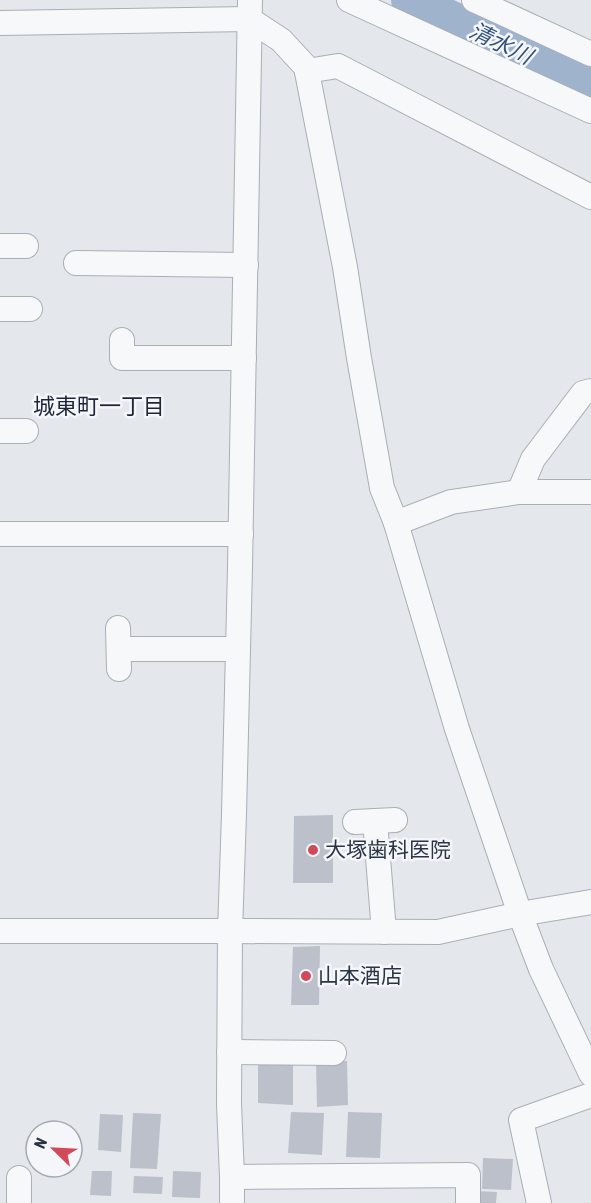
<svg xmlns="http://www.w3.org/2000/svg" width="591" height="1203" viewBox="0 0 591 1203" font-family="'Asap Condensed','Noto Sans JP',sans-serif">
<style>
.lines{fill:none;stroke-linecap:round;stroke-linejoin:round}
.river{stroke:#9fb4cc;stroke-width:38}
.building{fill:#bbc0ca}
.minor-casing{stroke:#a9aeb7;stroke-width:26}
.minor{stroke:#f7f8fa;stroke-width:24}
.poi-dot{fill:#d1495b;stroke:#f4f6f9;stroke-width:2}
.labels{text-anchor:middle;stroke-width:5;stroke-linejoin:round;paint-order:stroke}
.poi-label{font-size:21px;fill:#2b3445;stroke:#f4f6f9;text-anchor:start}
.water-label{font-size:22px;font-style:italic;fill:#34527a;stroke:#f4f6f9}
.neighbourhood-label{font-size:22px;fill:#1d2536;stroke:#f4f6f9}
</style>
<rect width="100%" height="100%" fill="#e4e7ec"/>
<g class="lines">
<!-- river -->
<path class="river" d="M410,0L591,87"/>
</g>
<!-- building -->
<g class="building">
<path d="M333,815V883H293L294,816Z"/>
<path d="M320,946L319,1005H291L293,947Z"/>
<path d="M258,1061L293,1062V1105L258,1103Z"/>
<path d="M347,1061L348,1105L317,1107L316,1062Z"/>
<path d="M291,1112L324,1113L322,1155L288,1153Z"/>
<path d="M348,1112L382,1113L380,1158L346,1157Z"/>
<path d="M133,1113L161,1114L157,1169L130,1168Z"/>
<path d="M100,1114L123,1115L121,1152L98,1150Z"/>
<path d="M483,1158L513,1159L511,1190L482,1189Z"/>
<path d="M92,1171H112L111,1196L90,1195Z"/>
<path d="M173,1171L201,1172L200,1198L172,1197Z"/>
<path d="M134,1176L163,1177L162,1194L133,1193Z"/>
<path d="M476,1191L497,1192L496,1203H475Z"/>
</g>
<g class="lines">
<defs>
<g id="minor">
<path d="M349,0L591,111"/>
<path d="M474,0L591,54"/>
<path d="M0,23L249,19L281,40L306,67L345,267L359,358L382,488L396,523L457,729L520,914L541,969L591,1074"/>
<path d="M307,71L338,66L591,197"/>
<path d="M0,246H26"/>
<path d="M76,263L246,265"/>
<path d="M0,309H30"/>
<path d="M122,340V358H244"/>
<path d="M0,431H26"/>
<path d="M519,492L533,459L583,393L591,391"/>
<path d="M396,523L451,502L519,492H591"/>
<path d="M0,534H241"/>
<path d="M118,628L119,669"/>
<path d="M119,649H238"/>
<path d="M375,821L384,932"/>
<path d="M355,822L395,820"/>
<path d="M0,931H230L438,932L520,914L591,902"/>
<path d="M229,1052L334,1053"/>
<path d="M232,1177L468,1175V1203"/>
<path d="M19,1203V1178"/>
<path d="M232,1203V1177L229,1104L230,931L234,814L240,567L250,0"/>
<path d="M539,1203L521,1120L591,1095"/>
</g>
</defs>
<!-- minor casing -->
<use href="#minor" class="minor-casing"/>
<!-- minor -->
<use href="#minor" class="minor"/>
</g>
<!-- markers -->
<g class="poi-dot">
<circle cx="313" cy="850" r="6"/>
<circle cx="306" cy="976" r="6"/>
</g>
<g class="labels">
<!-- poi labels -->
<g class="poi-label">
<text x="325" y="857">大塚歯科医院</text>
<text x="318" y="983">山本酒店</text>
</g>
<!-- water labels -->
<g class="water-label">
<text transform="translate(501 43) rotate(26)" y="8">清水川</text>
</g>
<!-- neighbourhood labels -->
<g class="neighbourhood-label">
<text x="99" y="414">城東町一丁目</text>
</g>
</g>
<!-- north arrow -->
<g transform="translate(54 1149) rotate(294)"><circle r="28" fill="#f4f6f9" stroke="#a4a8b1" stroke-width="1.5"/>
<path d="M0-4.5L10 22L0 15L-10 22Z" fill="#d1495b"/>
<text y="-9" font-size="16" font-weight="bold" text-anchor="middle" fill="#2b3445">N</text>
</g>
</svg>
